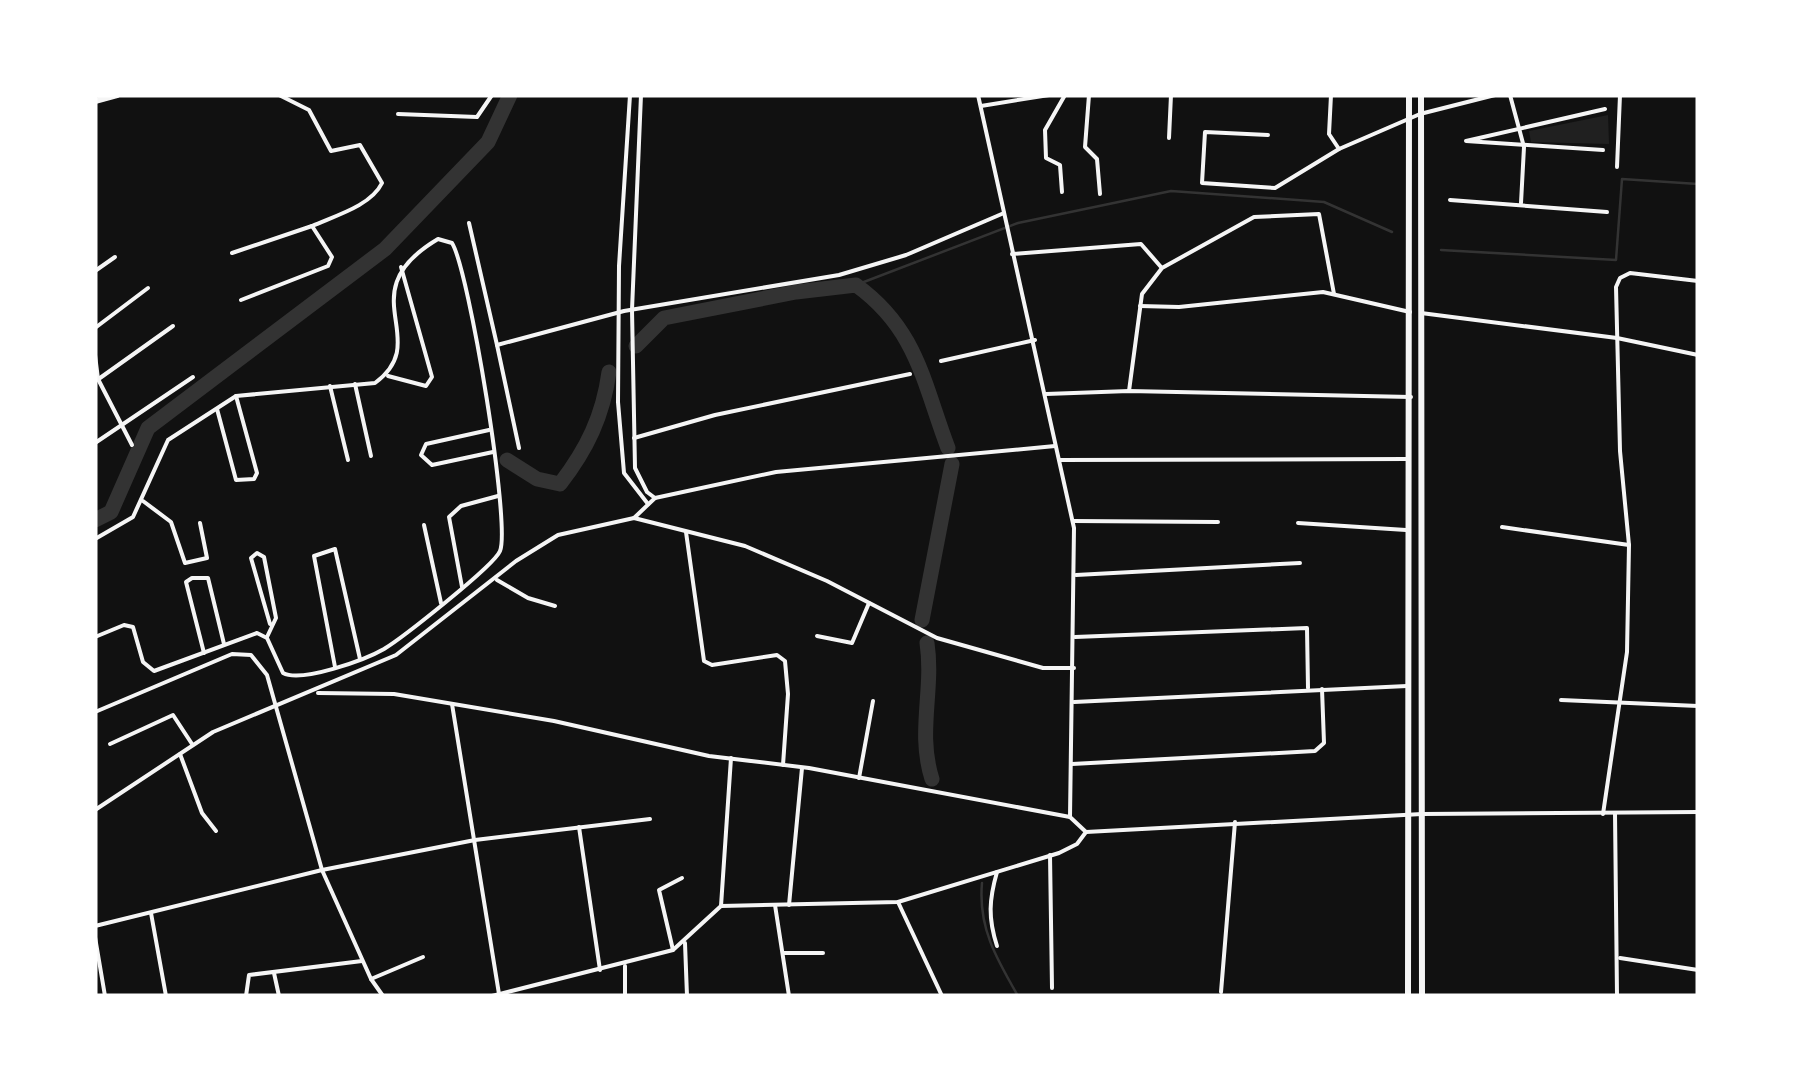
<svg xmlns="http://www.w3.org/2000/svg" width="1793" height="1091" viewBox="0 0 1793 1091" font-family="'DejaVu Sans',sans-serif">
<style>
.green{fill:#202020}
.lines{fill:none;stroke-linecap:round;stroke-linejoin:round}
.stream{stroke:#333;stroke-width:2.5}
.river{stroke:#333;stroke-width:15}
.minor{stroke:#f5f5f5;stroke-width:4}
.primary{stroke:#f5f5f5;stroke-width:6}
.trunk{stroke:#f5f5f5;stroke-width:6}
</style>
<rect width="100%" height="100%" fill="#111"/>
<!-- green -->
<path class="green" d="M1608,115L1609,144L1531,142L1529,131Z"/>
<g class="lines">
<!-- stream -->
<g class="stream">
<path d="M1441,250L1616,260L1622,179L1698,184"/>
<path d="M856,285L1018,223L1171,191L1324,202L1392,232"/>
<path d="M982,883C978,927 996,958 1018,996"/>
</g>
<!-- river -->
<g class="river">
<path d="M636,346L664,318L796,292L856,285C917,329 923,382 948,448"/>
<path d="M507,460L537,479L560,484C587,449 603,416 609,372"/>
<path d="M95,520L111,512L148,428L385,249L488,142L510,95"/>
<path d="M922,620L952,464"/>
<path d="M927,643C934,690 917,732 932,779"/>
</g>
<!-- minor -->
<g class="minor">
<path d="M630,95L619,266L618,402L624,473L648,504"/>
<path d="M641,95L632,310L635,468L647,492L655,498"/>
<path d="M978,95L1074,528L1070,817"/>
<path d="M1089,95L1085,147L1097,159L1100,194"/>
<path d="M1331,95L1329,134L1339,149L1420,114L1495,95"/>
<path d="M1510,95L1524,147L1521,203"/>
<path d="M981,106L1049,95"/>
<path d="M398,114L477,117L492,95"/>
<path d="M1268,135L1205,132L1202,183L1275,188L1339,149"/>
<path d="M1169,138L1171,95"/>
<path d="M1603,150L1466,141L1605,109"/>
<path d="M1617,167L1620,95"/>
<path d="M1062,192L1060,165L1046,158L1045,130L1065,95"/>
<path d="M1450,200L1607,212"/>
<path d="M469,223L497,345L624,311L839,275L906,255L1004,213"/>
<path d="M232,253L312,226"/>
<path d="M1012,254L1141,244L1161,267"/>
<path d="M95,271L115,257"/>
<path d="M241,300L328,266L332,257L312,226C334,216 371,206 382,183L360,145L331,151L309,110L279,95"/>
<path d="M1140,306L1179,307L1323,292L1410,312"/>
<path d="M1421,313L1617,338L1698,355"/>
<path d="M95,328L148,288"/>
<path d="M497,345L519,448"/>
<path d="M95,355L98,379L132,445"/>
<path d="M941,361L1035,340"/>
<path d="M388,376L426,386L432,377L401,267"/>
<path d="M100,378L173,326"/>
<path d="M355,384L371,456"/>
<path d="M330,386L348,460"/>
<path d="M1129,391L1142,294L1162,268L1254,217L1319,214L1334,294"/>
<path d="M1046,394L1129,391L1411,397"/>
<path d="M217,409L236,480L254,479L257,473L236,396"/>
<path d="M489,430L426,444L421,455L432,465L493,452"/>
<path d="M634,438L715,415L910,374"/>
<path d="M95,443L193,377"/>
<path d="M1060,460L1406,459"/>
<path d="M143,501L171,522L185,563L207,558L200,523"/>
<path d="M634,518L655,498L776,472L1055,446"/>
<path d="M1073,521L1218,522"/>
<path d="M1298,523L1406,530"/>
<path d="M424,525L441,603"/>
<path d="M1502,527L1629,545"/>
<path d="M686,532L704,661L712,665L777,655L785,661L788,694L783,765"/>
<path d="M95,539L133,517L168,440L236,396L375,383C435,339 347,293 438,239L452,243C469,270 511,525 500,551C494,566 402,638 384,649C365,660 301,683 283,673L267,638L257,633L154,671L143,662L133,627L124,625L95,637"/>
<path d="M1076,575L1300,563"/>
<path d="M497,580L528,598L555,606"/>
<path d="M462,587L449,517L461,506L498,496"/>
<path d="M817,636L852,643L869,603"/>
<path d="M267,637L276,618L264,557L257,553L251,558L270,624"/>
<path d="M1075,637L1307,628L1308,688"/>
<path d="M204,653L186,582L192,578H208L224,644"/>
<path d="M335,667L314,556L335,549L360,659"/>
<path d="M318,693L394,694L554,721L709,756L809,768L1070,817L1086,832"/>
<path d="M1561,700L1698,706"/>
<path d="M1074,702L1407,686"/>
<path d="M452,704L499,994"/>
<path d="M95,712L232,654L251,655L267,675L322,870L371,979L383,996"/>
<path d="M110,744L173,715L192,744"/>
<path d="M180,754L202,813L216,831"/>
<path d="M1072,764L1315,751L1324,743L1322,689"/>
<path d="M859,778L873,701"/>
<path d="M95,810L213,732L396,655L516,561L558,535L634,518L745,546L827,581L937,638L1043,668H1074"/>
<path d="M1615,813L1617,996"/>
<path d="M1603,814L1627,652L1629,545L1620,451L1616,287L1620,278L1630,273L1698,281"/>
<path d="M579,827L600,970"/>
<path d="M1086,832L1422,814L1698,812"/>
<path d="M1050,855L1052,988"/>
<path d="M997,872C989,900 988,918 997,946"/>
<path d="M898,902L942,996"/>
<path d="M775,905L789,996"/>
<path d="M789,905L802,768"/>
<path d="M721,906L898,902L1059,853L1077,844L1086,832"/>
<path d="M151,913L166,996"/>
<path d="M95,926L322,870L475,840L650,819"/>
<path d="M95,937L105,996"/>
<path d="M685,943L687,996"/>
<path d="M673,950L659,890L682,878"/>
<path d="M783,953H823"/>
<path d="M1620,958L1698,970"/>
<path d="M274,973L279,996"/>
<path d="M371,979L423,957"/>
<path d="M1221,992L1235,822"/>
<path d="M246,996L249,975L362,961"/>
<path d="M492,996L673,950L721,906L731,758"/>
<path d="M625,996V966"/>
</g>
<!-- primary -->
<path class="primary" d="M95,101L117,95"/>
<!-- trunk -->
<g class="trunk">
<path d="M1421,95L1422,996"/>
<path d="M1408,996L1409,95"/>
</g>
</g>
<!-- border -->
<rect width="1793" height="1091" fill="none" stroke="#ffffff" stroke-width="195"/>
</svg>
